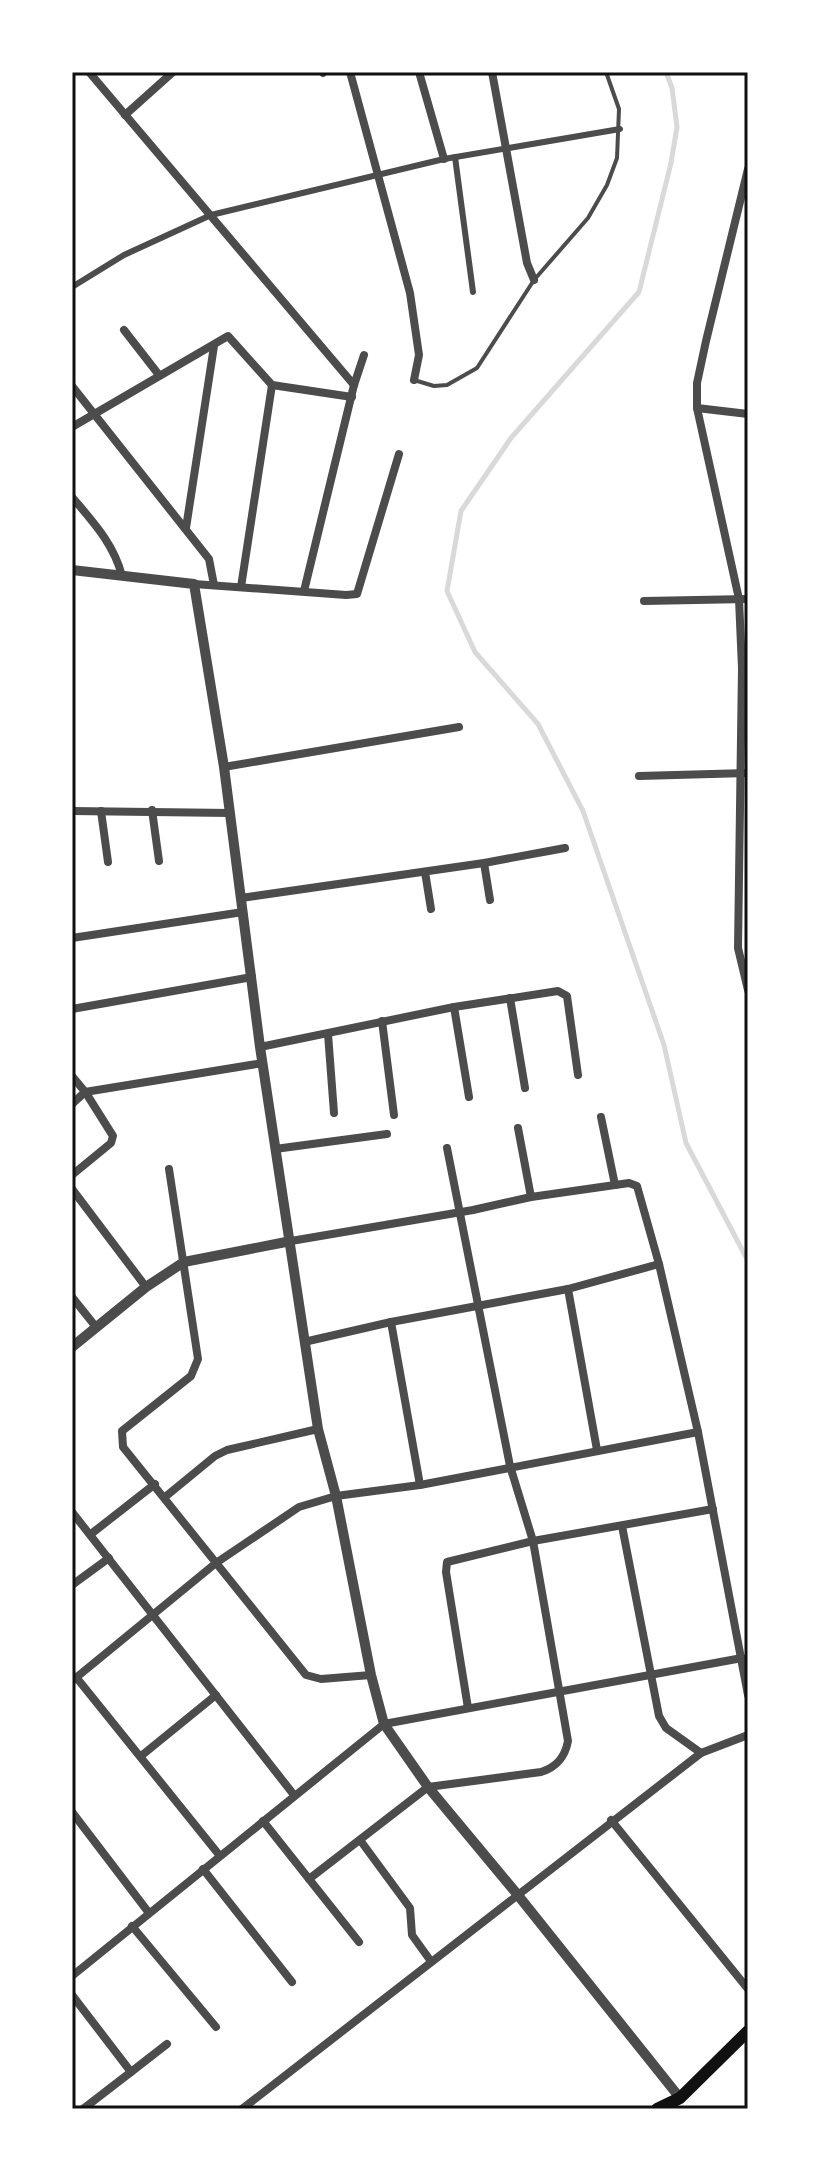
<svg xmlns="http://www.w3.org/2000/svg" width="820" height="2181" viewBox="0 0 820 2181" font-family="'Roboto Serif',serif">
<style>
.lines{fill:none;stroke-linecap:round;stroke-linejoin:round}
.stream{stroke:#d9d9d9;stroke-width:5}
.service{stroke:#4c4c4c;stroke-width:4}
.pedestrian{stroke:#4c4c4c;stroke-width:6}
.minor{stroke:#4c4c4c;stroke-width:8}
.tertiary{stroke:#4c4c4c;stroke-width:10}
.secondary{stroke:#111;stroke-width:12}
.neatline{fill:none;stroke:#111;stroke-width:3}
</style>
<rect width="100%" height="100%" fill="#fff"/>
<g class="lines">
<!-- stream -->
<path class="stream" d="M666,72L672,88L677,127L671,163L639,292L511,438L461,511L447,591L475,652L538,724L583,811L664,1045L686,1143L748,1261"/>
<!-- service -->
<path class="service" d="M414,380L434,386L447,385L477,368L534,280L588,218L607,185L617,158L619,109L606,72"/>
<!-- pedestrian -->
<g class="pedestrian">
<path d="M455,157L473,292"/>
<path d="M72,287L124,255L211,215L444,159L620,129"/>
</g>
<!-- minor -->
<g class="minor">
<path d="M89,72L354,385"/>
<path d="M322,72L323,73"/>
<path d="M350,72L410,293L419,355L414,380"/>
<path d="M419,72L444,159"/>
<path d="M492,72L527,263L534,280"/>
<path d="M125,115L173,72"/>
<path d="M748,169L706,341L697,383V408L739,599L742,668L738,948L748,990"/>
<path d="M124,330L159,375"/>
<path d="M72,386L209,559L214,585"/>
<path d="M697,408L748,414"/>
<path d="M72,427L228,336L272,385L352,397"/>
<path d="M72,497C93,522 114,544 122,576"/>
<path d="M186,528L214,346"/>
<path d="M194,584L346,595L357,594L399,454"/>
<path d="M241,587L272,385"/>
<path d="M304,591L354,385L364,355"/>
<path d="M644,601L748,599"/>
<path d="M224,767L459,727"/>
<path d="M639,776L748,773"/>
<path d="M152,810L159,861"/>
<path d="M72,811L230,813"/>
<path d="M101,811L108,862"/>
<path d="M484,863L490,900"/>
<path d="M425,872L431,909"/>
<path d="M241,898L484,863L565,848"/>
<path d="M72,938L243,912"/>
<path d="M510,998L525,1088"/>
<path d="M454,1007L469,1097"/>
<path d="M72,1009L252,977"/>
<path d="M382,1021L394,1115"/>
<path d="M328,1034L334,1113"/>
<path d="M260,1047L454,1007L558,991L567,996L578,1075"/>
<path d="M72,1076L86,1093L113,1136L111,1143L72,1175"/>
<path d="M85,1092L263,1063"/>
<path d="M72,1104L85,1092"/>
<path d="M601,1117L615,1185"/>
<path d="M518,1128L531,1197"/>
<path d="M275,1149L387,1134"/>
<path d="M169,1169L198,1359L191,1376L122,1431L123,1447L306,1675L321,1679L371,1675"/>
<path d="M72,1189L146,1287"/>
<path d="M291,1241L473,1210L531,1197L629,1183L637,1186L659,1264L698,1432L748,1695"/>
<path d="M568,1289L597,1450"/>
<path d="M72,1297L96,1327"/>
<path d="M391,1322L420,1485"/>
<path d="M304,1342L391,1322L568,1289L659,1264"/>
<path d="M165,1497L215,1456L227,1450L318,1429"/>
<path d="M72,1512L294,1795"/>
<path d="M622,1526L659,1716L666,1728L701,1753"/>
<path d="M91,1534L155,1484"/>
<path d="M72,1585L109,1558"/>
<path d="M76,1677L220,1856"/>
<path d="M72,1681L216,1563L299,1507L336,1496L420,1485L698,1432"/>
<path d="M468,1708L446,1572L447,1562L533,1541L713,1509"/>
<path d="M141,1756L216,1695"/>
<path d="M72,1812L149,1913"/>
<path d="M611,1820L748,1989"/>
<path d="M263,1821L359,1942"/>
<path d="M360,1840L410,1908L412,1935L430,1960"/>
<path d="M203,1869L292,1982"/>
<path d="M309,1879L428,1787L541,1772C557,1767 565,1757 568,1741L533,1541L510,1466L447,1148"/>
<path d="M132,1926L216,2027"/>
<path d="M72,1976L384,1724L742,1658"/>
<path d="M72,1995L131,2072L83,2109"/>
<path d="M131,2072L167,2044"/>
<path d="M242,2109L701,1753L748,1735"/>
</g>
<!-- tertiary -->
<g class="tertiary">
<path d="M72,570L194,584L224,767L260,1047L318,1429L336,1496L371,1675L384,1724L428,1787L517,1894L680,2098"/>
<path d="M72,1347L146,1287L184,1262L291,1241"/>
</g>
<!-- secondary -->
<path class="secondary" d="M657,2109L680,2098L748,2031"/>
</g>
<!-- border -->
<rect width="820" height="2181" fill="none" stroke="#ffffff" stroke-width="148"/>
<rect x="74" y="74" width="672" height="2033" class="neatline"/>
</svg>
